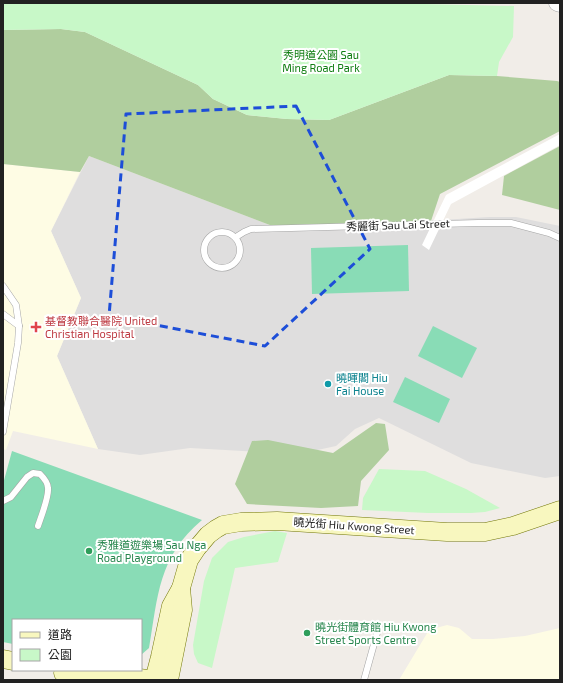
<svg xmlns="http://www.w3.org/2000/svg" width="563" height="683" viewBox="0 0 563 683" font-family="'Exo 2','Noto Sans TC',sans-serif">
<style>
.residential{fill:#dfdede}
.education{fill:#fefce4}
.forest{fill:#b0ce9e}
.park{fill:#c8f8c8}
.pitch{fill:#89dcb6}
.pier{fill:#fff}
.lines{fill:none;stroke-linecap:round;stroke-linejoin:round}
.service-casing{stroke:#a5a5a5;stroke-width:7}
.tertiary-casing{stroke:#a5a5a5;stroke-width:17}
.secondary-casing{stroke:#727709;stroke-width:19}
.service{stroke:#fff;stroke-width:6}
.tertiary{stroke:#fff;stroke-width:16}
.secondary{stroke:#f8f7bf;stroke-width:18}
.marked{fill:none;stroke:#1d4ed8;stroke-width:3;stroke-dasharray:8 5;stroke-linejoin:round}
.health-dot{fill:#e0444e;stroke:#fff;stroke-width:1.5}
.culture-dot{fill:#0f9aa8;stroke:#fff;stroke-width:1.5}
.leisure-dot{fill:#2e9e5b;stroke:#fff;stroke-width:1.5}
.labels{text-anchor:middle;stroke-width:4;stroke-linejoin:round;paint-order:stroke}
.park-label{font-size:11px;fill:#107e12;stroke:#fff}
.street-label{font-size:11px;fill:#212121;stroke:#fff}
.health-label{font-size:11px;fill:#be3a42;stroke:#fff;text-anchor:start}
.culture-label{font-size:11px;fill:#0d838f;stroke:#fff;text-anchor:start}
.leisure-label{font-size:11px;fill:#27864d;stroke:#fff;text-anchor:start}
</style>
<rect width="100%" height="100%" fill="#f1ede8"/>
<!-- residential -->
<path class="residential" d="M89,156L283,230L489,217H516L560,226V476L545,478L471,463L379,418L355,429L336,446L299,454L190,448L140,455L98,449L57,356L81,298L51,231Z"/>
<!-- education -->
<g class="education">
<path d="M3,164L80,172L51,231L81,298L57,356L98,449L13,431L6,450L3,449Z"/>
<path d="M447,625L459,628L472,639H493L525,636L560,628V680H399L429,630Z"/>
</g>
<!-- forest -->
<g class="forest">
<path d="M61,29L85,32L198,85L213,99L247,115L287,119L329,120L449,75L497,76L557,81L560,82V131L440,194L431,221L283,230L89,156L80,172L3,164V30Z"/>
<path d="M560,146V210L502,195L504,176Z"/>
<path d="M376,423L385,424L389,450L361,481L358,506L321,508L247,504L235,484L252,441L268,440L333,453Z"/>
</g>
<!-- park -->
<g class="park">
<path d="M3,3H383L514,6L513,37L499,62L497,76L449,75L329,120L287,119L247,115L213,99L198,85L85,32L61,29L3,30Z"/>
<path d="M379,469L425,471L466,489L500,508L485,512L471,513H428L362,510L363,498Z"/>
<path d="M275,531L287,533L278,562L235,568L212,668L198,663L194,654L193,645L204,581L212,558L228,542L244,537Z"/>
</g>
<!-- pitch -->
<g class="pitch">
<path d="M408,245L409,291L312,294L311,248Z"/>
<path d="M433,326L477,348L462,378L418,356Z"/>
<path d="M405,377L450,399L439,423L393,402Z"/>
<path d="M12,451L202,520C158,557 158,596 149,648L141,655V620H13V644L3,642V484Z"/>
</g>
<!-- pier -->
<path class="pier" d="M560,134V145L451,204L429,250L422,245L446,195Z"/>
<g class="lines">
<defs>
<g id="service">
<circle cx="222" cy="250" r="18"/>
<path d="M236,237L244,232L251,229L478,223H511L549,233L560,238"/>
<path d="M3,286L16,305L19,326L18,343L3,432"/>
<path d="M3,314L19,326"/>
<path d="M3,501L11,497L27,477L33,473L40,474C44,478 48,483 48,488C49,497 41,517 38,526"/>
<path d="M364,680L379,626"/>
</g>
<path id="tertiary" d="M557,3L560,4"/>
<g id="secondary">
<path d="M3,659L13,661"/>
<path d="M63,673L92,672L155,680"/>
<path d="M154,680L160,657L171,606L181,588L189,560L197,548L208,535L216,529L223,525L241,522L277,521L447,532H485L513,526L560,510"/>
<path d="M169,680L183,610L181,588"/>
</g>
</defs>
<!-- service casing -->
<use href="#service" class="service-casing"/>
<!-- tertiary casing -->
<use href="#tertiary" class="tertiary-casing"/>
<!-- secondary casing -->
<use href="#secondary" class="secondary-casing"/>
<!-- service -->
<use href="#service" class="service"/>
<!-- tertiary -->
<use href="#tertiary" class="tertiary"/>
<!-- secondary -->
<use href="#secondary" class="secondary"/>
</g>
<!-- marked area -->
<path class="marked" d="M296,106L370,249L265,346L109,316L126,114Z"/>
<!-- markers -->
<path class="health-dot" d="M34 321h4v4h4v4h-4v4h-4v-4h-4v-4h4z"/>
<circle class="culture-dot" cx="328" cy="384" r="4"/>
<g class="leisure-dot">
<circle cx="89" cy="551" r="4"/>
<circle cx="307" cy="633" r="4"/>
</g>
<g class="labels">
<!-- park labels -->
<g class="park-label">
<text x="321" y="59">秀明道公園 Sau<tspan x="321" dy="13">Ming Road Park</tspan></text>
</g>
<!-- street labels -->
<g class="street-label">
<text transform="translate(398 225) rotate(-2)" y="4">秀麗街 Sau Lai Street</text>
<text transform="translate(354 526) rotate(4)" y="4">曉光街 Hiu Kwong Street</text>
</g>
<!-- health labels -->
<g class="health-label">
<text x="45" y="325">基督教聯合醫院 United<tspan x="45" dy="13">Christian Hospital</tspan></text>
</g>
<!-- culture labels -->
<g class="culture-label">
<text x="336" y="382">曉暉閣 Hiu<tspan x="336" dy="13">Fai House</tspan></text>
</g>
<!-- leisure labels -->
<g class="leisure-label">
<text x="97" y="549">秀雅道遊樂場 Sau Nga<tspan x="97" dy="13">Road Playground</tspan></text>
<text x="315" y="631">曉光街體育館 Hiu Kwong<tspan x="315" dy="13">Street Sports Centre</tspan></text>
</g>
</g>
<!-- border -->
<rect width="563" height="683" fill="none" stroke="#212121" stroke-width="8"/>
<!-- legend -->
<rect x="12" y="619" width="130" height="52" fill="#ffffff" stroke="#a6a6a6"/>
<rect x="20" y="632" width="20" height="6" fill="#f8f7bf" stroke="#a6a6a6"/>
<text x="48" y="639" font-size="12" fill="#212121">道路</text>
<rect x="20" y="649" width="20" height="12" fill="#c8f8c8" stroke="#a6a6a6"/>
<text x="48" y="659" font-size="12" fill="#212121">公園</text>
</svg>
